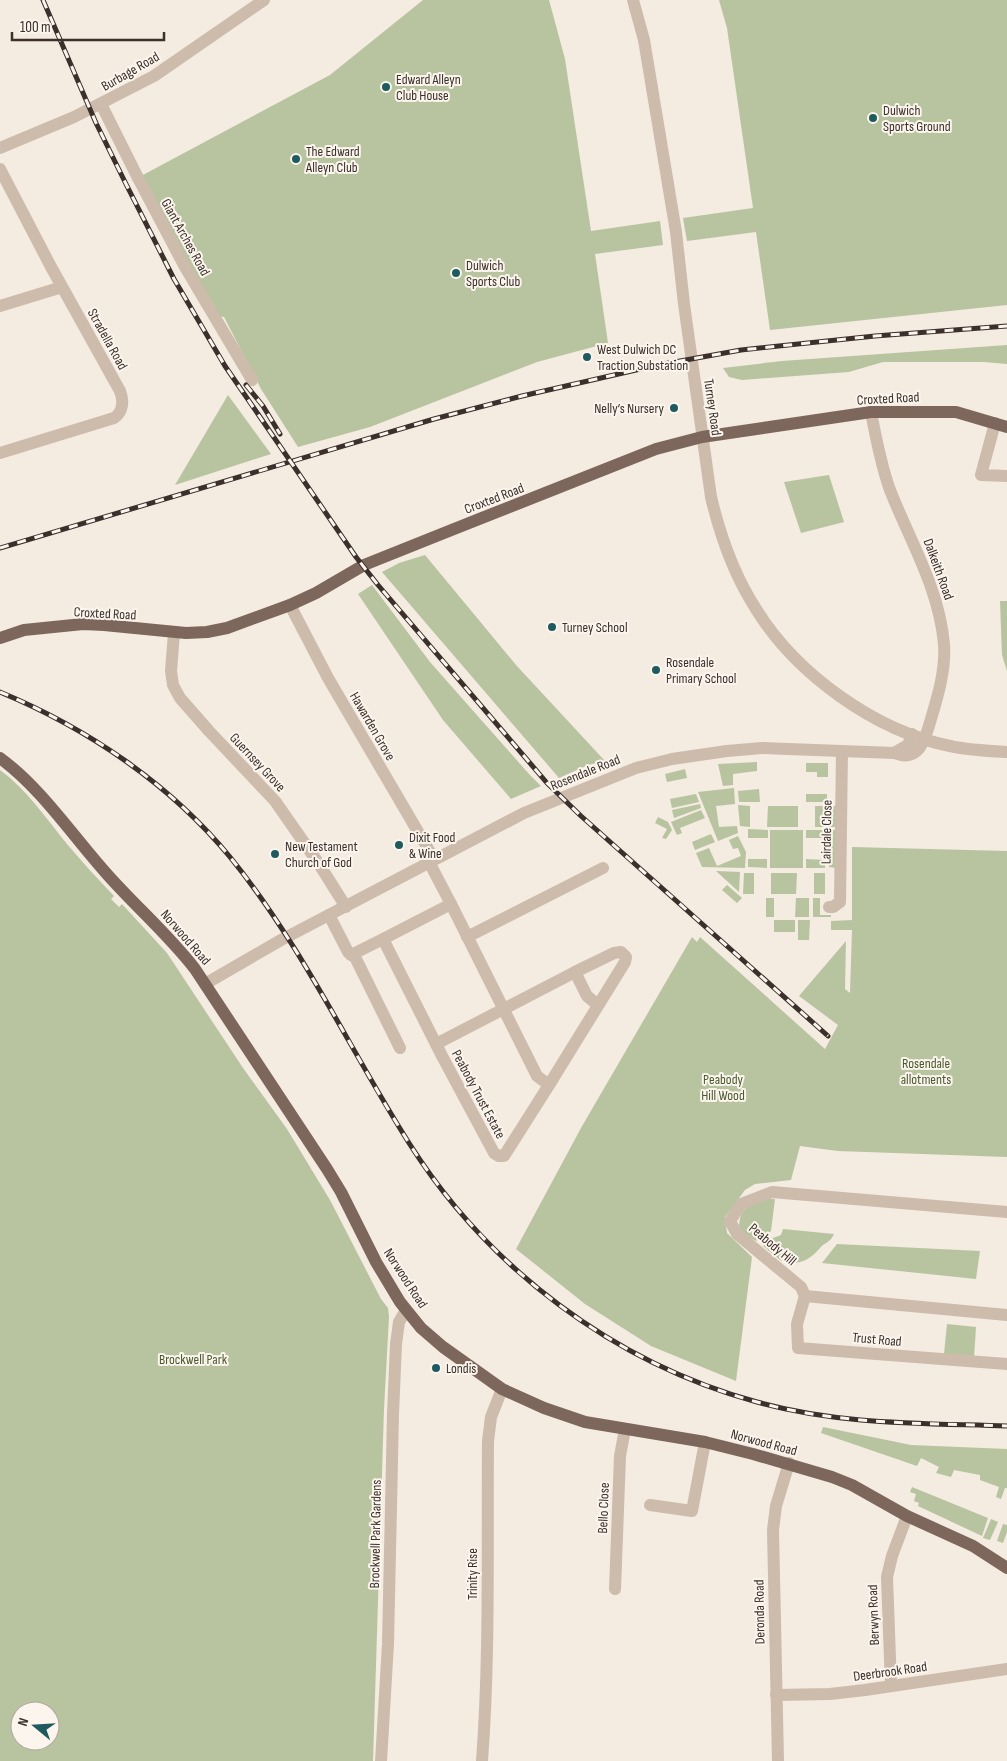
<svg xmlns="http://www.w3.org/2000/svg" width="1007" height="1761" viewBox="0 0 1007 1761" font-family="'Sofia Sans Condensed',sans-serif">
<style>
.green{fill:#b8c4a0;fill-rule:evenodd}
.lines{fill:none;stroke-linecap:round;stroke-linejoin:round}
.minor{stroke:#cdbbac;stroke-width:12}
.major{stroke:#7d675c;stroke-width:12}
.rail-casing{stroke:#3b302b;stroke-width:5}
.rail{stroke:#fbf5ee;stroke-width:3;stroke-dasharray:9;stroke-linecap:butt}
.poi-dot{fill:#1f5a5e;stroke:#fbf5ee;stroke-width:2}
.labels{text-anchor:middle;stroke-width:4;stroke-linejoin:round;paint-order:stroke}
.street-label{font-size:14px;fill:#3b302b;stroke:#fbf5ee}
.poi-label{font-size:14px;fill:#3b302b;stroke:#fbf5ee;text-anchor:start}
.park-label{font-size:14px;fill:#4a5a2e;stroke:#fbf5ee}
</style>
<rect width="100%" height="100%" fill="#f4ebe1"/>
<!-- green -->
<g class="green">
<path d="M423,0H549L565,59L591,231L660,221L663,245L595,254L608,343L537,362L370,427L298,447L261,389L224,317L217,316L141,176L330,75Z"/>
<path d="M719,0H1007V305L770,330L756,232L687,241L683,218L753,208L727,28Z"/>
<path d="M1007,345V364L984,362H883L849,372L742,380L729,377L723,368L782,361Z"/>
<path d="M228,395L271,454L175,485Z"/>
<path d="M829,475L844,522L801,533L784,482Z"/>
<path d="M425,555L516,665L605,761L588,765L559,778L382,572L399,563Z"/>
<path d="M372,585L430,662L529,774L541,786L511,799L443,720L358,594Z"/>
<path d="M1000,601H1007V671L1002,655Z"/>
<path d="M757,762V771L733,774V785L723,786L718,764Z"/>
<path d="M806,763H828V777H817V772H806Z"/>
<path d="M685,769L687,778L667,782L665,774Z"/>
<path d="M0,770C27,790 46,818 67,844C82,862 98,879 114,896L111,899L119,907L122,904L167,953L243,1068L287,1129L330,1200L381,1299L388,1308L389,1317L384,1409L373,1761H0ZM20,1711H50V1741H20Z"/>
<path d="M734,788L735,804L716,806L719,827L737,826L738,833L718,841L698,792Z"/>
<path d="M759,789L760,802H739L738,791Z"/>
<path d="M696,794L699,802L672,808L670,799Z"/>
<rect x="806" y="794" width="21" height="8"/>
<path d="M700,804L701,808L674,818L672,810Z"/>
<path d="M738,805L750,806V827L740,826Z"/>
<path d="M768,806H798V827H767Z"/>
<rect x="815" y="806" width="11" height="21"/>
<rect x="829" y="806" width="7" height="21"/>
<path d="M701,810L705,818L680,828L682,833L677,835L671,822Z"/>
<path d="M658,817L668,822L672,830L666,839L662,838L667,829L655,823Z"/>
<path d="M748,829L768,830V838H748Z"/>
<rect x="770" y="830" width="33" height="38"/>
<path d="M806,830H826L825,838H806Z"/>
<path d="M829,830H836V868L829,867Z"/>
<path d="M711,834L715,842L695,850L692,842Z"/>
<path d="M738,836L746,852L745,868L702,867L696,853L709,848L717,866L741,856L738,848L733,849L729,840Z"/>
<path d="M852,847L1007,851V1157L838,1151L800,1146L791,1180L755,1184L745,1190L725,1217L727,1233L752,1257L736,1381L651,1346L585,1304L516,1249L581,1128L692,937L697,942L700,937L825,1049L838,1025L799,996L846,941L845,989L850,993L852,930H831V921L852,920Z"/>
<path d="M748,859H767V868L748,867Z"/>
<path d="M806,859L825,860V868H806Z"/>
<path d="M716,871L740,872L739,892Z"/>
<path d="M744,873H754V894H743Z"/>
<path d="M771,873H797L796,894H771Z"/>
<rect x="814" y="873" width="11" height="21"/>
<path d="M727,885L742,898L737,903L722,890Z"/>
<rect x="766" y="898" width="8" height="19"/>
<path d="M796,898H809V917H795Z"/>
<path d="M813,898H820V915H831V917H813Z"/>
<rect x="774" y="920" width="21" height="12"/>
<path d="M798,920H810L809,940H798Z"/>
<path d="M764,1199H775L771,1231L756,1241L739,1231C739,1209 745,1207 764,1199Z"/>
<path d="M783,1229L834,1234C830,1243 825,1242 820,1248C812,1257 804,1263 792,1263L788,1258L786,1261L780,1260L763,1246L773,1238L781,1235Z"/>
<path d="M837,1244L980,1251L976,1279L822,1263Z"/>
<path d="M947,1324L976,1327L974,1358L944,1354Z"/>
<path d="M823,1427L911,1445L1007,1449V1488H1005L1001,1499L996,1497L999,1487L980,1480V1475L954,1470L951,1477L936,1473L939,1467L921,1458L917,1466L821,1433Z"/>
<path d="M912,1487L988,1518L982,1536L918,1506L919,1503L914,1501L916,1494L910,1492Z"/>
<path d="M991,1519L998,1522L990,1540L983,1538Z"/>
<path d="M1003,1524L1007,1525V1532L1003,1543L997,1541Z"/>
</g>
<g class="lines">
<!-- minor -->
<g class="minor">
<path d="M633,0L644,40L676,232L684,304L711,497C720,535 734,575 756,609C796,674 875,731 950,746C968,750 988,751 1007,752"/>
<path d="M101,104L138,178L185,267L252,380"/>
<path d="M0,148L74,117L154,76L264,0"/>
<path d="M0,169L50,265L120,391C124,401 123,412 114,418L0,453"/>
<path d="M0,306L62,287"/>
<path d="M871,412C876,439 881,465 890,490C910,541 939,588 944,644C946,673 936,702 928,729C922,748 915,761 894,753"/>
<path d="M995,423L981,475L1007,476"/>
<path d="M290,605L328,678L434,859"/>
<path d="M174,633L171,671L173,685L180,698L209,731L275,801L319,864L346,907"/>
<path d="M429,862L451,904"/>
<path d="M829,907H833L840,902L842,751"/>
<path d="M329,915L348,952L355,957L400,1048"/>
<path d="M467,937L603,868"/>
<path d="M351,955L383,939L442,1056L494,1153L499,1156H504L549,1085L537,1076L451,904L383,939"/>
<path d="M205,984L281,940L524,813L636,768L672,759L727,751L762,748L894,753L908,745L912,734"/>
<path d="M436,1044L575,972"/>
<path d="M549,1085L625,962L626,957L621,952L614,953L575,972L587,996L598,1005"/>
<path d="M805,1296L801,1287L737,1234L730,1221L741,1204L772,1192L1007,1212"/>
<path d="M805,1296L797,1324L798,1348L1007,1364"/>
<path d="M805,1296L1007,1315"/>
<path d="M650,1505L692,1511L705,1442"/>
<path d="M615,1589L620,1456L625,1429"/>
<path d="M891,1686L887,1577L892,1556L907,1516"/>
<path d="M776,1695L830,1694L865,1690L1007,1669"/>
<path d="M381,1761L388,1644L393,1414L396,1344L399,1322L406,1310"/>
<path d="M482,1761C490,1654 487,1547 488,1441L491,1417L502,1389"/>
<path d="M778,1761L773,1530L776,1506L789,1463"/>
</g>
<!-- major -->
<g class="major">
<path d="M0,638L24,630L83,624L104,625L186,633L207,632L227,628L290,605L316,593L364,565L449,531L656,449L702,437L871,412H956L1007,427"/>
<path d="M0,758C41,788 72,835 106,873C135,906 168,934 195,969L327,1169L341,1192L376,1262L400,1302L421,1328L443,1347L502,1389L544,1408L585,1422L705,1442L753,1454L832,1477L852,1485L907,1516L973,1546L1007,1568"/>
</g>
<defs>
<g id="rail">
<path d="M43,0L96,123L126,184L174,279L225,366L356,557L378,585L547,783L581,816L828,1036"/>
<path d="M246,385L263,406L280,434"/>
<path d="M0,548L434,419L522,396L658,365L741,350L875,336L1007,326"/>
<path d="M0,692C87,728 170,784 230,857C301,944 349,1048 409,1143C488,1268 614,1363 757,1402C840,1425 922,1423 1007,1426"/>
</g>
</defs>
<!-- rail casing -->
<use href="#rail" class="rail-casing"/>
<!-- rail -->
<use href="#rail" class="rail"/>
</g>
<!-- markers -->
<g class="poi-dot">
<circle cx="386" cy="87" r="5"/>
<circle cx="873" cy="118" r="5"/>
<circle cx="296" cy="159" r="5"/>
<circle cx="456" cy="273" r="5"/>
<circle cx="587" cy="357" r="5"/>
<circle cx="674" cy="408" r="5"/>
<circle cx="552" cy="627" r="5"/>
<circle cx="656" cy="670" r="5"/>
<circle cx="399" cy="845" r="5"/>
<circle cx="275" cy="854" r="5"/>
<circle cx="436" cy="1368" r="5"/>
</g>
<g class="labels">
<!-- street labels -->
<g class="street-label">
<text transform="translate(130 71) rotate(-30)" y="5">Burbage Road</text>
<text transform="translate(186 237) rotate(61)" y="5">Giant Arches Road</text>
<text transform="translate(108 339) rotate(61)" y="5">Stradella Road</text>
<text transform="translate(888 398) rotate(-3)" y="5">Croxted Road</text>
<text transform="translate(713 407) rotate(82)" y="5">Turney Road</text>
<text transform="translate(494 498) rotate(-21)" y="5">Croxted Road</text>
<text transform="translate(939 569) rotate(70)" y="5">Dalkeith Road</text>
<text transform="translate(105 613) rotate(3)" y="5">Croxted Road</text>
<text transform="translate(373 726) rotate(60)" y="5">Hawarden Grove</text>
<text transform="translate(258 762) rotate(47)" y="5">Guernsey Grove</text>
<text transform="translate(585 772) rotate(-22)" y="5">Rosendale Road</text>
<text transform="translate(826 832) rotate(-89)" y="5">Lairdale Close</text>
<text transform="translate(186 937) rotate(49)" y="5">Norwood Road</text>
<text transform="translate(479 1094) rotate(62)" y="5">Peabody Trust Estate</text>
<text transform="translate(773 1244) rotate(40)" y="5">Peabody Hill</text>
<text transform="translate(406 1278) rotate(57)" y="5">Norwood Road</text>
<text transform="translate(877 1339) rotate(5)" y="5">Trust Road</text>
<text transform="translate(764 1442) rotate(15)" y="5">Norwood Road</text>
<text transform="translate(603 1508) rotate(-88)" y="5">Bello Close</text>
<text transform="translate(375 1534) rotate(-89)" y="5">Brockwell Park Gardens</text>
<text transform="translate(472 1574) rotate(-90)" y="5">Trinity Rise</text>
<text transform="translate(759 1612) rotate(-91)" y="5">Deronda Road</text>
<text transform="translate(873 1615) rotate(-92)" y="5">Berwyn Road</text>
<text transform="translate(890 1671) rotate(-8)" y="5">Deerbrook Road</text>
</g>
<!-- poi labels -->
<g class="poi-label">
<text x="396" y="84">Edward Alleyn<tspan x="396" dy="16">Club House</tspan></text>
<text x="883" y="115">Dulwich<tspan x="883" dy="16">Sports Ground</tspan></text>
<text x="306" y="156">The Edward<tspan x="306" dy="16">Alleyn Club</tspan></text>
<text x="466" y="270">Dulwich<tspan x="466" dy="16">Sports Club</tspan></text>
<text x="597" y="354">West Dulwich DC<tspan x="597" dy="16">Traction Substation</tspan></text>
<text x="664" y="413" text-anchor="end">Nelly’s Nursery</text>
<text x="562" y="632">Turney School</text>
<text x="666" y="667">Rosendale<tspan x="666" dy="16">Primary School</tspan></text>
<text x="409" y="842">Dixit Food<tspan x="409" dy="16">&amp; Wine</tspan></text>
<text x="285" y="851">New Testament<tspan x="285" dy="16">Church of God</tspan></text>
<text x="446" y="1373">Londis</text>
</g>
<!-- park labels -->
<g class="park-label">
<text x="926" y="1068">Rosendale<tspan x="926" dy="16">allotments</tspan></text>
<text x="723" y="1084">Peabody<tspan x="723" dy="16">Hill Wood</tspan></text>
<text x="193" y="1364">Brockwell Park</text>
</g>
</g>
<!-- north arrow -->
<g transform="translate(35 1726) rotate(288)"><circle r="24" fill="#fbf5ee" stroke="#aea6a0"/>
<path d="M0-4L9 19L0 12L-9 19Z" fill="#1f5a5e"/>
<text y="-8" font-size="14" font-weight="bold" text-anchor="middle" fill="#3b302b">N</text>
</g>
<!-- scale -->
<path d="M12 32v8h152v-8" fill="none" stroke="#3b302b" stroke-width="2.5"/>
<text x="20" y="32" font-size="15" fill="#3b302b" stroke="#fbf5ee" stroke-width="4" paint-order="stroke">100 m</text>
</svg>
